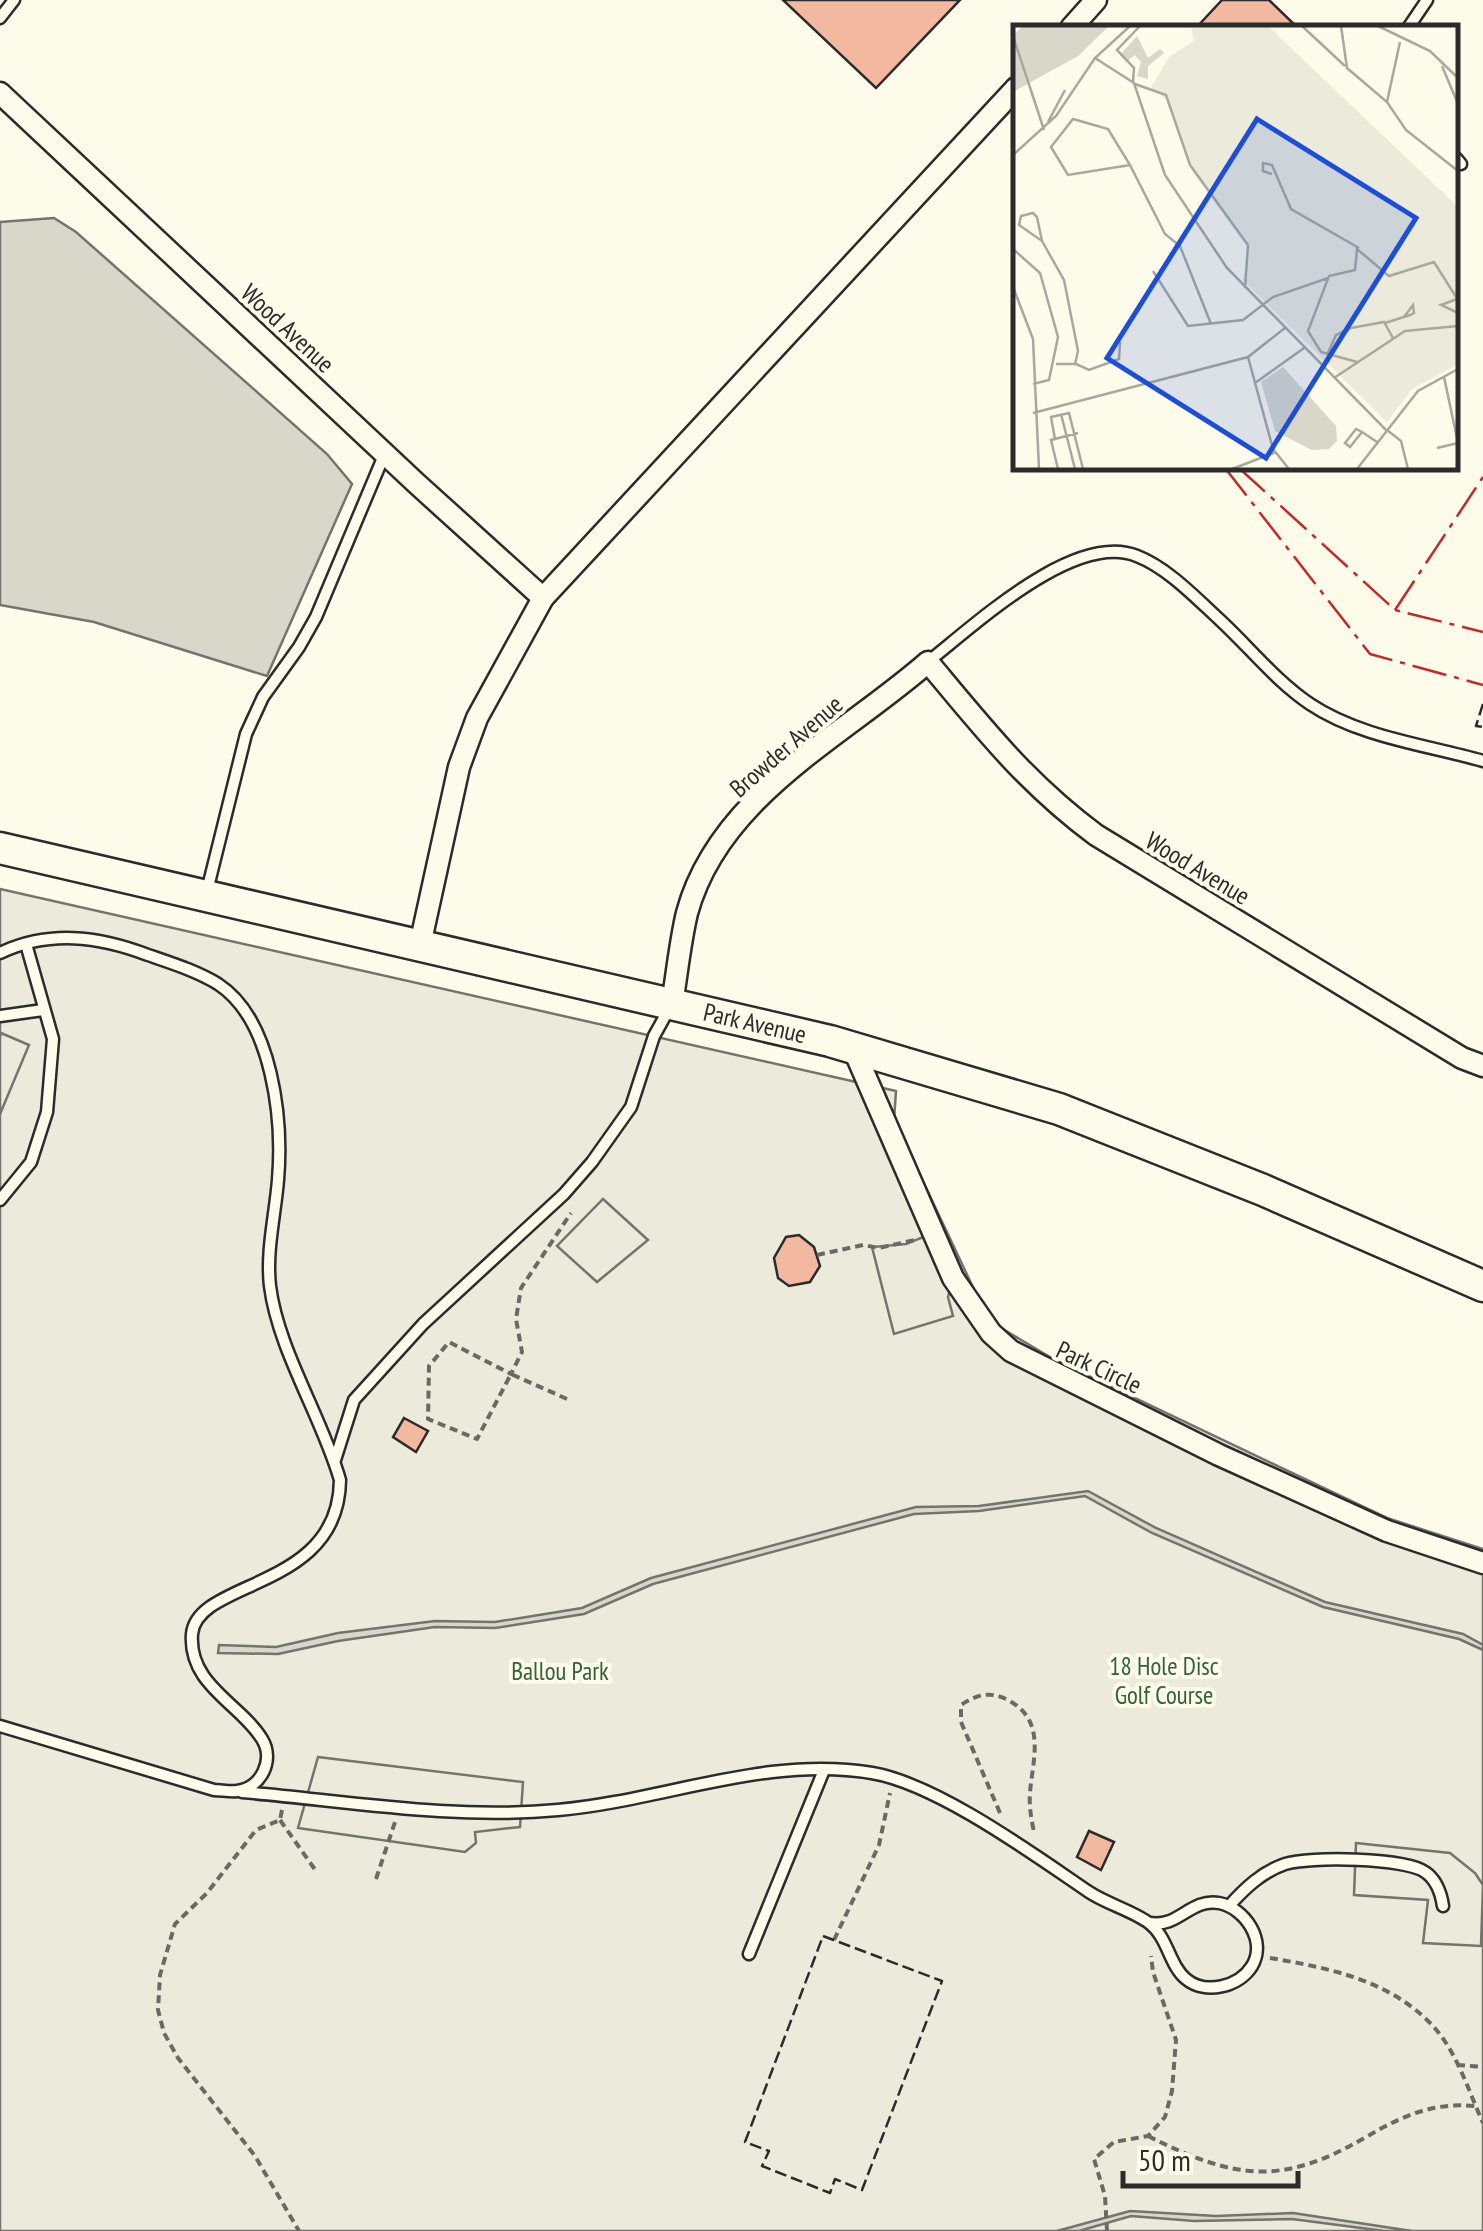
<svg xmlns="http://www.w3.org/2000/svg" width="1483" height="2231" viewBox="0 0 1483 2231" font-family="'PT Sans Narrow',sans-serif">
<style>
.green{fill:#ecebdb;stroke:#74746e;stroke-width:2.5}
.parking{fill:#eceadb;stroke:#74746e;stroke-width:2.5}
.water{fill:#d8d7c9;stroke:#74746e;stroke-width:2.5}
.building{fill:#f2b8a0;stroke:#2b2b2b;stroke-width:2.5}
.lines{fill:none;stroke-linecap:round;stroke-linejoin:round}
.lane-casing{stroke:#2b2b2b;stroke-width:15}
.street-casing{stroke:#2b2b2b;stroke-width:25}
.secondary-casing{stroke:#2b2b2b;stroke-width:35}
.path{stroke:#6a6964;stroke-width:4;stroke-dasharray:8 5;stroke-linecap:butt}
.lane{stroke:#fdfbea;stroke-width:10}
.street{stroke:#fdfbea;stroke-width:20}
.secondary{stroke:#fdfbea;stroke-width:30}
.fence{stroke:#2b2b2b;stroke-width:2.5;stroke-dasharray:12 5;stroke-linecap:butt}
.power{stroke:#c62828;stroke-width:2.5;stroke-dasharray:35 8 5 8;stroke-linecap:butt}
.labels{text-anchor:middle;stroke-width:8;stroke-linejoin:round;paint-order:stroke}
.street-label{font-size:25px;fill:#2b2b2b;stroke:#fdfbea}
.park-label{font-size:25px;fill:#34623c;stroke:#fdfbea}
.inset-road{fill:none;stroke:#a9a89e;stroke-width:2.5}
.view{fill:#1d4ed8;fill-opacity:0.15;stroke:#1d4ed8;stroke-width:5}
.inset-edge{fill:none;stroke:#2b2b2b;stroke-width:5}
</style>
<rect width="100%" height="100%" fill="#fdfbea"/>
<!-- green -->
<path class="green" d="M0,889L896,1091L894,1120L979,1300L1001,1328L1055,1360L1387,1518L1483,1549V2231H0Z"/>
<!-- parking -->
<g class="parking">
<path d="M1,1033L29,1045L0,1114V1037Z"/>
<path d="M603,1199L648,1240L597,1282L557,1246Z"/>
<path d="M933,1233L953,1278L948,1297L953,1316L894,1334L872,1247L906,1244Z"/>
<path d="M318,1757L523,1782L520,1827L475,1832L476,1843L465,1852L298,1828Z"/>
<path d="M1356,1843L1450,1853L1475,1873L1483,1885L1481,1946L1423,1943L1428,1900L1354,1895Z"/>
</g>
<!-- water -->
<g class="water">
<path d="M54,218L76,232L327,454L352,484L267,676L94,622L0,605V222Z"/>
<path d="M1088,1491L1156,1528L1325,1602L1463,1634L1483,1645V1650L1459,1639L1323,1607L1152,1533L1085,1496L979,1511L914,1514L653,1584L584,1614L495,1628L435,1627L338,1641L278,1654L218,1653L219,1645L276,1647L338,1633L435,1621L495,1622L582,1608L651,1578L916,1507L979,1506Z"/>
<path d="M1130,2211L1216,2216L1293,2213L1412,2231H1384L1292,2219L1194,2221L1131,2216L1079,2231H1057Z"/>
</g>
<!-- building -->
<g class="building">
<path d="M783,0H960L876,88Z"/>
<path d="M1222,0H1269L1298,28H1196Z"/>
<path d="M799,1235L814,1247L820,1266L810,1282L789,1286L778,1278L774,1258L786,1237Z"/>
<path d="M404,1418L428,1431L416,1452L393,1437Z"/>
<path d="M1089,1831L1114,1842L1101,1870L1077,1857Z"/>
</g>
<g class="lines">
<defs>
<g id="lane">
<path d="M0,18L14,0"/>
<path d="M1408,28L1427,0"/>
<path d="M1456,158L1461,164"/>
<path d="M929,661C976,624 1075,531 1137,556C1168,568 1197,599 1221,621C1251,649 1276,681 1310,704C1359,737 1427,745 1483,761"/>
<path d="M206,895L246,734L263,697L299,647L316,617L385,453"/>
<path d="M0,953C49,930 98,936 148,955C171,963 197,971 218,984C273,1020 283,1120 278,1180C275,1216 266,1251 270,1286C278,1350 322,1417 340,1480C339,1591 197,1579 192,1634C188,1685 241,1704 262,1739C275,1760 261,1788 237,1791C230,1792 221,1790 214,1790L0,1726"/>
<path d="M0,1016L43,1010"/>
<path d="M0,1200L31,1162L47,1112L53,1039L26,944"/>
<path d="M335,1460L354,1400L423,1324L564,1194L592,1162L631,1107L654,1036L669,1009"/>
<path d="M242,1792C346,1801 453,1820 558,1810C662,1801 767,1755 872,1773C937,1784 1033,1854 1089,1892C1107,1904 1133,1911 1149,1923C1168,1937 1169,1965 1186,1979C1205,1995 1239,1987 1252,1966C1267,1941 1245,1908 1219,1903C1190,1898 1179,1928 1150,1923"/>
<path d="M1229,1906C1245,1888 1262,1872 1285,1864C1309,1856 1406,1858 1425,1872C1437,1880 1441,1893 1443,1906"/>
<path d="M749,1954L824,1770"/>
</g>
<g id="street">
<path d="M1071,28L1096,0"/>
<path d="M0,93L416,483L543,598"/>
<path d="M420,945L459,767L477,718L543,598L1016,88"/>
<path d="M672,1004C677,974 680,942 687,913C719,795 844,736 928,662C983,728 1026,783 1096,835L1462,1058L1483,1066"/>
<path d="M853,1048L953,1278L991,1333L1011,1351L1219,1455L1387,1531L1483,1563"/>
</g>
<path id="secondary" d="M0,848L830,1041L1059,1109L1263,1190L1483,1286"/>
</defs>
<!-- lane casing -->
<use href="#lane" class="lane-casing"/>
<!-- street casing -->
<use href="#street" class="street-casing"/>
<!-- secondary casing -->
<use href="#secondary" class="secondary-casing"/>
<!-- path -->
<g class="path">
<path d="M817,1255L863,1245L879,1248L915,1240"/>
<path d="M567,1399L511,1374L477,1439L428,1419L429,1366L449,1342L511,1374L522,1352L516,1319L521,1288L571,1213"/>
<path d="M282,1810L280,1820L256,1830L207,1893L175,1924L160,1975L158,2010L164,2033L178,2058L255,2156L299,2231"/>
<path d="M1000,1813L961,1722V1705C976,1695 989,1691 1006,1699C1047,1719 1033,1758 1030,1792C1029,1806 1031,1818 1034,1832"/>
<path d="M280,1820L316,1871"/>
<path d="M376,1879L395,1822"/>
<path d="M834,1940L879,1845L890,1793"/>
<path d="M1270,1958C1329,1968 1390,1980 1433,2026C1457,2052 1469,2092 1483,2123"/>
<path d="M1457,2065L1483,2067"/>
<path d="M1148,2136C1234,2179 1281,2187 1366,2137C1402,2116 1433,2102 1475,2106"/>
<path d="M1107,2231L1105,2196L1094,2159L1114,2142L1148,2136L1165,2117L1172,2091L1176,2040L1153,1972L1151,1956"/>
</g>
<!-- lane -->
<use href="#lane" class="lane"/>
<!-- street -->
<use href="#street" class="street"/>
<!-- secondary -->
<use href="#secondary" class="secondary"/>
<!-- fence -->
<g class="fence">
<path d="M1483,704L1476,726L1483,727"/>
<path d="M823,1936L942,1981L862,2190L835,2179L830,2193L762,2166L769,2151L745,2142Z"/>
</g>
<!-- power -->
<g class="power">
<path d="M1225,468L1370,654L1483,685"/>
<path d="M1239,468L1395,610L1483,632"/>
<path d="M1395,610L1483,477"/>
</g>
</g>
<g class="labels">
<!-- street labels -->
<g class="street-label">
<text transform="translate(288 328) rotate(43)" y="9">Wood Avenue</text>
<text transform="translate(786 746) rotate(-41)" y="9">Browder Avenue</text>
<text transform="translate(1198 868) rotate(31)" y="9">Wood Avenue</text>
<text transform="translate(755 1023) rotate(13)" y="9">Park Avenue</text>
<text transform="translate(1099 1367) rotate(25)" y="9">Park Circle</text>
</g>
<!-- park labels -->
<g class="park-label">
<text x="1164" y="1675">18 Hole Disc<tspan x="1164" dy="29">Golf Course</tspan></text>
<text x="560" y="1680">Ballou Park</text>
</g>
</g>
<!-- overview -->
<g transform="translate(1013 25)">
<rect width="445" height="445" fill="#fdfbea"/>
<path d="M178,1H255L445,182V339L399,364L374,397L230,255L235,223L180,148L153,74L138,63L156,32L181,16Z" fill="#ecebdb"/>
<path d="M10,1H96L65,31L0,67V10ZM124,11L135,33L147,24L151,28L135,41V54L124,51L128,37L122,30L113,37L107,30ZM270,342L323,401L324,416L316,424L299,425L262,406L248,357Z" fill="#d8d7c9"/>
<path class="inset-road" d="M289,1L332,41M328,1L334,43L374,77L393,105L445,146M365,1L417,26L445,53M0,11L31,105M82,33L121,58L152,150L214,243L373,405M429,41L445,79M120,57L121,43L104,25L127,1M122,59L153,70L177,140L235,220L232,263M374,77L387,17M60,94L95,104L117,140L55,150L38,122ZM35,97L52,65M0,130L43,91L82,33L117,1M117,140L152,209L167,221L198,299M259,149L250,146V138L259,140L278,184L346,223M20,188L24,192L29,216L6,200L8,191ZM29,216L51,255L65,326L62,339H43M0,224L27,248L45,312L36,355L20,359M140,246L175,301L230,295L260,272L315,253M0,262L20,314L26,444M444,274L428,280L445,288M372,298L397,290L401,288L400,280L391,292M314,330L323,310L338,303L371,297L380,313M235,332L260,424L276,444M344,337L308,327L295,306L316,251L342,245L344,224L376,251L421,237L445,275M63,339L76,345L106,334L107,317M321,353L392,306L445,301M242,358L291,323M20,388L235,332L272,303M48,389L62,444M374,405L388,416L395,444M349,407L337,422L332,418L343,404L349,407L364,417M42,414L38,392L56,388L70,444M424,423L445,418L431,352M45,444L38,415L65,408M219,444L263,427M344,444L405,366L445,344"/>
<path class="view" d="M244,94L403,193L253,433L94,333Z"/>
<rect width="445" height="445" class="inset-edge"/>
</g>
<!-- scale -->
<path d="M1123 2171v15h175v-15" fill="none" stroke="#2b2b2b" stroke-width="5"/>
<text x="1138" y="2171" font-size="30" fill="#2b2b2b" stroke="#fdfbea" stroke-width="8" paint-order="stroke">50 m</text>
</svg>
